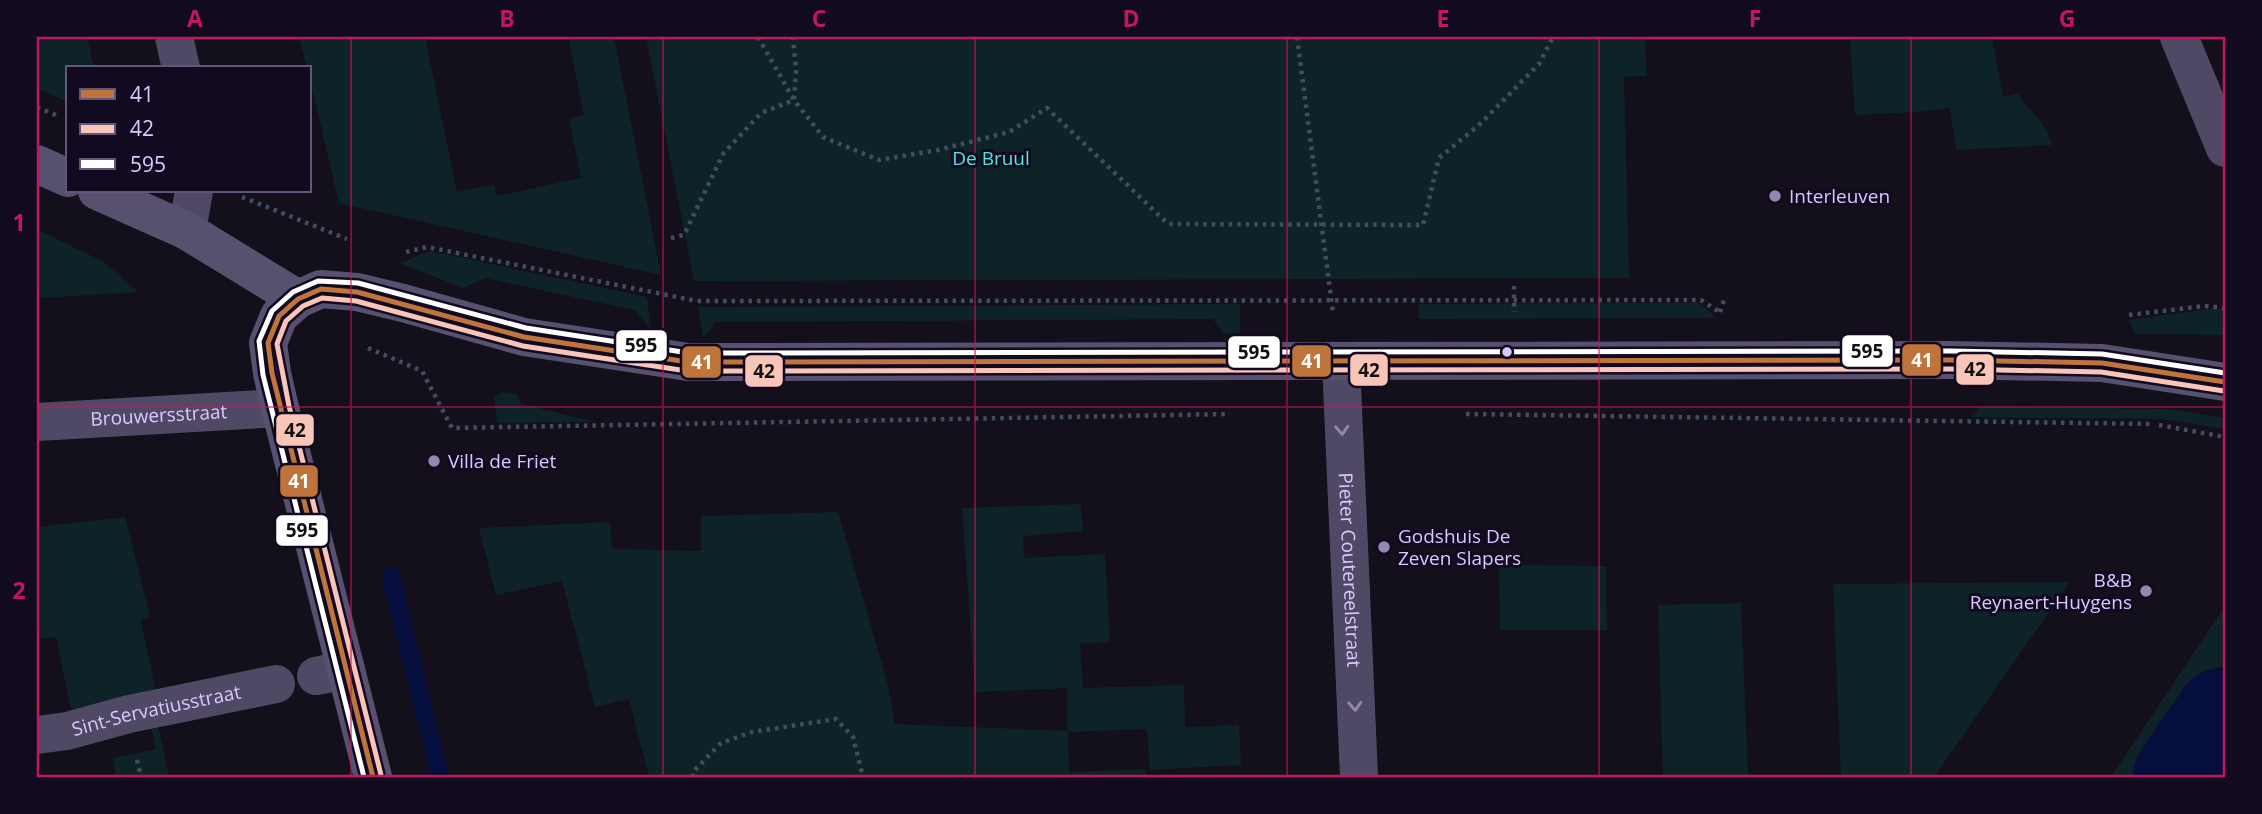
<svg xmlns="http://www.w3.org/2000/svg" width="2262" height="814" viewBox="0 0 2262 814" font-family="'Open Sans',sans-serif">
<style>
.green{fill:#0e2328}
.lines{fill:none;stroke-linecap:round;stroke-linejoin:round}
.stream{stroke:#050e3c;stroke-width:18}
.river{stroke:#050e3c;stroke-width:102}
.path{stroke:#434d60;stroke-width:4.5;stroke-dasharray:3.5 5;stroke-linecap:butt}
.street{stroke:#504965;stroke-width:38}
.secondary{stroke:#57506f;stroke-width:38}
.bus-1-casing{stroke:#120a20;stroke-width:10}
.bus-2-casing{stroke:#120a20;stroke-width:10}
.bus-3-casing{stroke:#120a20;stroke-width:10}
.bus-1{stroke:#be743b;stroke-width:5}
.bus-2{stroke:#f9c5b8;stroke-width:5}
.bus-3{stroke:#fff;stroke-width:5}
.oneway{stroke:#9589b2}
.grid{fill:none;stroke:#c2185b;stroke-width:2;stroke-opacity:0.55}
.poi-dot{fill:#9488af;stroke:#120a20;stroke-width:2.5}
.bus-dot{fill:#dac9ff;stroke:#120a20;stroke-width:2.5}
.labels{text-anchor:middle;stroke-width:6;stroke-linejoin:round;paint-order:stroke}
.park-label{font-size:19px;fill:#49ebe2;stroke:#120a20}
.poi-label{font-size:19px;fill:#dac9ff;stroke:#120a20;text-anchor:start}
.street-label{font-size:19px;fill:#dac9ff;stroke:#120a20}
.line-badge{stroke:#120a20;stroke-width:2.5}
.badge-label{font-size:19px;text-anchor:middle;font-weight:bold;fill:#fff}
.pale-badge-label{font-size:19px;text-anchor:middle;font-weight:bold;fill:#111}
.neatline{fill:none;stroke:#c2185b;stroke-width:2.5}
.grid-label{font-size:23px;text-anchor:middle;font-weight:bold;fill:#c2185b}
</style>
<rect width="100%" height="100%" fill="#130f1b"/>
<!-- green -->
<g class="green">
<path d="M38,37H87L94,68H68V102L37,88Z"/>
<path d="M299,37H425L457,192L494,184L497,196L581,178L569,119L584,115L568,37H614L661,275L339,203L310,80V68H307Z"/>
<path d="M646,37H1645L1647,76L1624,77L1629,278L694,281Z"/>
<path d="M1890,37H1992L2003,97L2018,94L2046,129L2052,145L1956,150L1950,108L1918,112L1855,115L1850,40Z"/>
<path d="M37,229L104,262L138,292L40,298L37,269Z"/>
<path d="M431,251L647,297L651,329L634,310L485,278L463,288L400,263Z"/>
<path d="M1699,303L1717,318L1419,319L1418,304Z"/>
<path d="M1240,304V333L1224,334L1213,319L716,322L703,338L698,307Z"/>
<path d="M2216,308L2225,311V335L2135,334L2129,320Z"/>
<path d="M501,392L517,394L521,404L596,422L497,423L494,398Z"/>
<path d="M1981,407L2170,409L2225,418V429L2161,419L1970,417Z"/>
<path d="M1081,504L1083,531L1023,536L1024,558L1105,554L1110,642L1080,643L1083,688L1184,685L1185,727L1239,725L1241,765L1150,770L1147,729L1068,732L1069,772L1145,769L1146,777H649L629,699L595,707L562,581L496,595L479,528L610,522L612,549L701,551V516L838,512L888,685L895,724L1067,731V690L1069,688L975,692L962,508Z"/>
<path d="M125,517L150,617L141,620L156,693L71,709L56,637L37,639V527Z"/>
<path d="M1499,565L1606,566L1607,630H1500Z"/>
<path d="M2070,582L1934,777H1841L1833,584Z"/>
<path d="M1741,603L1748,777H1663L1658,605Z"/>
<path d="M2225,606V701L2175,777H2111Z"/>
<path d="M158,726L169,777H116L113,758L156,749L151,727Z"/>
</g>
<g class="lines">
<!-- stream -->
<path class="stream" d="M391,576L440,777"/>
<!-- river -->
<path class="river" d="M2184,777L2225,718"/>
<!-- path -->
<g class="path">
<path d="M758,37L794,100L823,137L879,160L938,150L1009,132L1047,108L1168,224L1423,225L1439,158L1479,125L1539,64L1553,37"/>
<path d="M1297,37L1333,313"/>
<path d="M37,107L58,116"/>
<path d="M242,197L347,239"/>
<path d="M671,238L684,235L723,154L761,113L794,100L796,70L793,37"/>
<path d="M406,252L427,247L697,301L1701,300L1718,311"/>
<path d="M1514,286V312"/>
<path d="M1720,312L1724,300"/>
<path d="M2129,315L2205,306L2225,308"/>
<path d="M368,348L422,371L452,428L1230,414"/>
<path d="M1466,414L2150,424"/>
<path d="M2159,425L2225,437"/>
<path d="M137,760L141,777"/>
<path d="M693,777L692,773L721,743L752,732L836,719L853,737L863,777"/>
</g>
<!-- street -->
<g class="street">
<path d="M174,37L181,68"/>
<path d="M2179,37L2225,148"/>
<path d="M187,231L194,191"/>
<path id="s1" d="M1341,362L1359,777"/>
<path id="s2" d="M37,422L280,408"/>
<path d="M316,676L346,670"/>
<path id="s3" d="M37,735L67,731L129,714L276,684"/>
</g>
<!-- secondary -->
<g class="secondary">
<path d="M37,164L68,178"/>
<path d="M97,191L187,231L298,299"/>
<path d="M373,777L280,408L272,373L268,343L279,316L298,299L321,289L357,292L403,303L524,337L688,362L1951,360L2102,363L2225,382"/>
</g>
<defs>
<path id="bus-1" d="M373,777L272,373L268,343L279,316L298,299L321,289L357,292L524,337L688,362L1951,360L2102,363L2225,382"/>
<path id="bus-2" d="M381,775L289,406L277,344L286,321L303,306L322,298L356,301L523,346L687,371L1951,369L2101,372L2224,391"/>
<path id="bus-3" d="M364,777L263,375L259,341L272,311L293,292L318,281L358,283L526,328L689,353L1951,351L2102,354L2225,373"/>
</defs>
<!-- bus-1 casing -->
<use href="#bus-1" class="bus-1-casing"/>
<!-- bus-2 casing -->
<use href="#bus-2" class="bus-2-casing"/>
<!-- bus-3 casing -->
<use href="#bus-3" class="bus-3-casing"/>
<!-- bus-1 -->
<use href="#bus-1" class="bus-1"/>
<!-- bus-2 -->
<use href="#bus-2" class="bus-2"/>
<!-- bus-3 -->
<use href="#bus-3" class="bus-3"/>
</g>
<!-- one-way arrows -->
<defs><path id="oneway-chevron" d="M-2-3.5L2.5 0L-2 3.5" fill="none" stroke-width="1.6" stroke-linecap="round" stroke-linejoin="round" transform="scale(1.75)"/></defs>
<g class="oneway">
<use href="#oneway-chevron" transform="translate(1342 430) rotate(87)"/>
<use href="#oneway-chevron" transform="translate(1355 706) rotate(87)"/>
</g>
<!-- grid -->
<path class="grid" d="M351,37V777M663,37V777M975,37V777M1287,37V777M1599,37V777M1911,37V777M37,407H2225"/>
<!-- markers -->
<g class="poi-dot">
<circle cx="1775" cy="196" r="7"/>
<circle cx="434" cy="461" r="7"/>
<circle cx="1384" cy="547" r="7"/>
<circle cx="2146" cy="591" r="7"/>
</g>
<circle class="bus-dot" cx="1507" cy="352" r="6"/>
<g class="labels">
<!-- park labels -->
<g class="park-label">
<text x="991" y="165">De Bruul</text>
</g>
<!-- poi labels -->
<g class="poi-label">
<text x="1789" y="203">Interleuven</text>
<text x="448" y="468">Villa de Friet</text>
<text x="1398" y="543">Godshuis De<tspan x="1398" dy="22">Zeven Slapers</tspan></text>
<text x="2132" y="587" text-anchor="end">B&amp;B<tspan x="2132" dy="22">Reynaert-Huygens</tspan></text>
</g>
<!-- street labels -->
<g class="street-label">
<text dy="7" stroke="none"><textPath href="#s2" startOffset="122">Brouwersstraat</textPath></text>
<text dy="7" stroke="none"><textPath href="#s1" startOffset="208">Pieter Coutereelstraat</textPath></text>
<text dy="7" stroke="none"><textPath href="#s3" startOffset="122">Sint-Servatiusstraat</textPath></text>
</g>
</g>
<g class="line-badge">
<rect x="615" y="329" width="53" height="33" rx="7" fill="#fff"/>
<rect x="1841" y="334" width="53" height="34" rx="7" fill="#fff"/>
<rect x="1227" y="335" width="54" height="34" rx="7" fill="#fff"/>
<rect x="1901" y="343" width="41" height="34" rx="7" fill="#be743b"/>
<rect x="1291" y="344" width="41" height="34" rx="7" fill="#be743b"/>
<rect x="681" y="345" width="41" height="34" rx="7" fill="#be743b"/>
<rect x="1955" y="353" width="40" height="33" rx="7" fill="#f9c5b8"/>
<rect x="1349" y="353" width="40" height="34" rx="7" fill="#f9c5b8"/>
<rect x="744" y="354" width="40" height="34" rx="7" fill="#f9c5b8"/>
<rect x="275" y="413" width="40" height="34" rx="7" fill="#f9c5b8"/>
<rect x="279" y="464" width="40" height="34" rx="7" fill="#be743b"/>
<rect x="275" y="514" width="54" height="33" rx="7" fill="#fff"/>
</g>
<g class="badge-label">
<text x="1922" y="367">41</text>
<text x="1312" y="368">41</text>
<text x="702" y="369">41</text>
<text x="299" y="488">41</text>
</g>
<g class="pale-badge-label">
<text x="641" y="352">595</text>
<text x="1867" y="358">595</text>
<text x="1254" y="359">595</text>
<text x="1975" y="376">42</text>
<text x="1369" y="377">42</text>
<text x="764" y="378">42</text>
<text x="295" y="437">42</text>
<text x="302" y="537">595</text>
</g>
<!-- border -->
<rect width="2262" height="814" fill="none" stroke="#120a20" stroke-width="77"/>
<!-- legend -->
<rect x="66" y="66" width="245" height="126" fill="#120a20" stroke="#625679" stroke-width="2"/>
<rect x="80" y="89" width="35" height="10" fill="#be743b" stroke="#625679" stroke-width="2"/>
<text x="130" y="102" font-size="21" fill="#dac9ff">41</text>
<rect x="80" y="124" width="35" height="10" fill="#f9c5b8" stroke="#625679" stroke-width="2"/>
<text x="130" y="136" font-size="21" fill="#dac9ff">42</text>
<rect x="80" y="159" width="35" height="10" fill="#ffffff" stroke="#625679" stroke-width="2"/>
<text x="130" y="172" font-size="21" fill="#dac9ff">595</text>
<rect x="38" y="38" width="2186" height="738" class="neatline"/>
<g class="grid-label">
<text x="195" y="27">A</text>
<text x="507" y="27">B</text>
<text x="819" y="27">C</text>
<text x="1131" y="27">D</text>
<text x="1443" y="27">E</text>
<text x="1755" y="27">F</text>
<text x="2067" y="27">G</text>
<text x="19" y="231">1</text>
<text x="19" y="599">2</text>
</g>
</svg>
